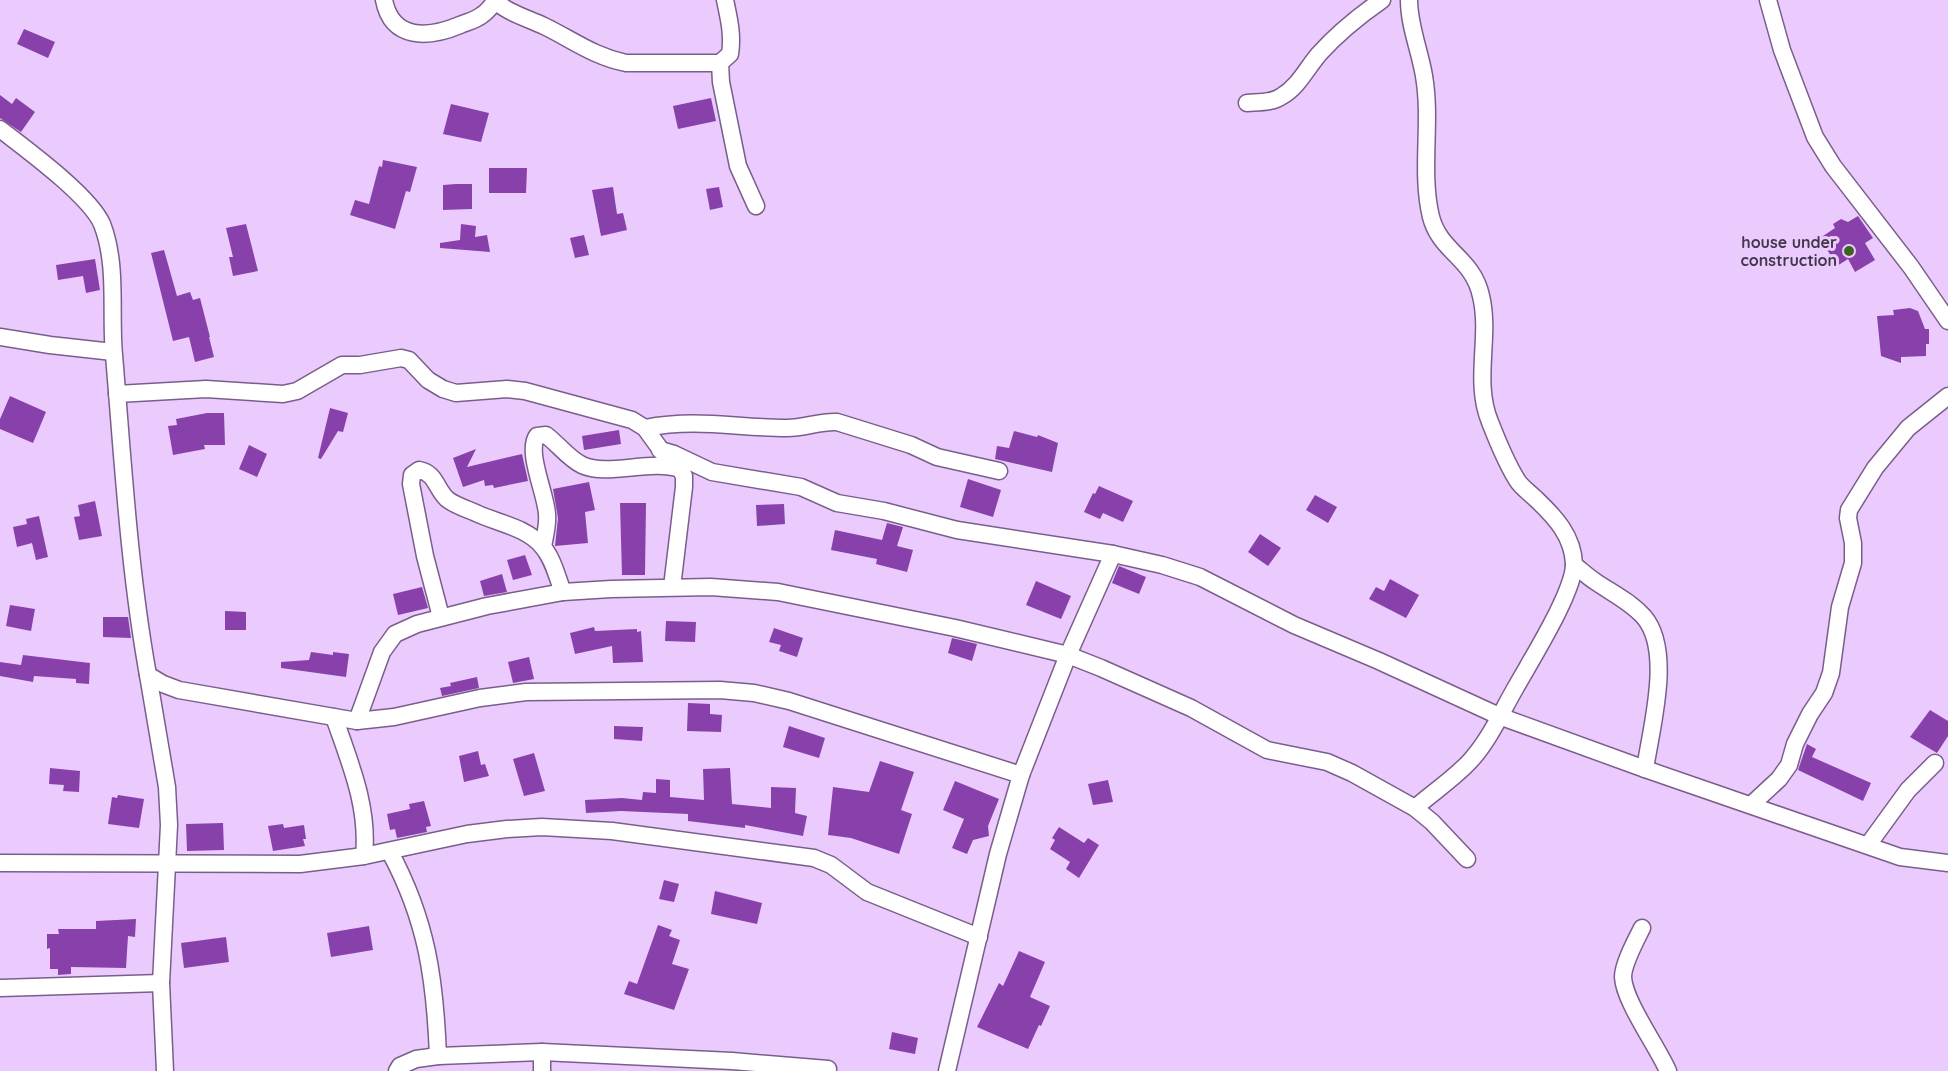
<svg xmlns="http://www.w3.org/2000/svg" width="1948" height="1071" viewBox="0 0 1948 1071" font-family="Quicksand,sans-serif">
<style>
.building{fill:#8841ab}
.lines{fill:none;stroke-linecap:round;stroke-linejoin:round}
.street-casing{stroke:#7a5e8a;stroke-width:19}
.street{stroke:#fff;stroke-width:16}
.poi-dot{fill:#3e631d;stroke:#ebcbfe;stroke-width:2}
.labels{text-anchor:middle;stroke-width:6;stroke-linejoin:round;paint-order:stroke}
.poi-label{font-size:16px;font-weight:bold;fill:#43374b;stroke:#ebcbfe;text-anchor:end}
</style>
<rect width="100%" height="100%" fill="#ebcbfe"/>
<!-- building -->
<g class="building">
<path d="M24,29L55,42L48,58L17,44Z"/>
<path d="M0,95L12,104L16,98L35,112L21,132L0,118Z"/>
<path d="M711,98L716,121L678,129L673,106Z"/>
<path d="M451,104L489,113L481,142L443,134Z"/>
<path d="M383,160L417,167L410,192L406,191L395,229L350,215L355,200L369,204L379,166L382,167Z"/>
<path d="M489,168H527L526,193H489Z"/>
<path d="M456,184H472V209L443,210V185Z"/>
<path d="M613,187L617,214L623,213L627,230L601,236L592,190Z"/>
<path d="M719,187L723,207L710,210L706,189Z"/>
<path d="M1858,216L1873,238L1865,243L1875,260L1855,272L1848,259L1837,266L1820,238L1835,228L1833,224L1841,219L1848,222Z"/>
<path d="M246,224L258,271L233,276L229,257H233L226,228Z"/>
<path d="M461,224L476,226L475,237L487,235L490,252L440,248V243L460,240Z"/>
<path d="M584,235L589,255L575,258L570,238Z"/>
<path d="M164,250L177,296L190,292L193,300L200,298L210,337H209L214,357L195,362L189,337L173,341L151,253Z"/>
<path d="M95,259L100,290L86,293L83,276L58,280L56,265Z"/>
<path d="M1910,308L1918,311L1925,329H1929V344H1926V356L1901,357V363L1881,356L1877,316L1894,315L1893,310Z"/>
<path d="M10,396L46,412L33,443L0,429V419Z"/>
<path d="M330,408L348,413L343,432L338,431L321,459L318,458Z"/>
<path d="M207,413H224L225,445H204L205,449L173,455L168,426L177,425L176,419Z"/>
<path d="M619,430L621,444L584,450L582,436Z"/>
<path d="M1014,431L1037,437L1038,435L1058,443L1052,472L995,459L997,446L1009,448Z"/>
<path d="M249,445L267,454L257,477L239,469Z"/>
<path d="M476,449L467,467L522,454L528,481L494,488L493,485L485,486L484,480L463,487L453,458Z"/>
<path d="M968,479L1001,490L993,517L960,507Z"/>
<path d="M589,482L595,510L585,512L588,543L555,546L558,518L553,489Z"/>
<path d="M1099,486L1133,501L1123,522L1103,513L1100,519L1084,512L1093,493L1095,494Z"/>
<path d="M1315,495L1337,507L1328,523L1306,510Z"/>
<path d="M95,501L102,536L79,540L74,517L80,516L78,505Z"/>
<path d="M620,503H646L645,575H622Z"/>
<path d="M784,504L785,524L757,526L756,505Z"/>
<path d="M39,516L48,557L36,560L32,543L17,547L13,527L27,524L26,519Z"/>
<path d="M887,523L903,527L897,546L913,550L907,572L876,564L877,559L831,550L835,530L882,540Z"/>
<path d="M1260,534L1281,548L1268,566L1248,552Z"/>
<path d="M525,555L532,575L513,580L507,560Z"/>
<path d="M1119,566L1146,577L1139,594L1112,583Z"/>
<path d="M502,574L507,592L484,596L480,581Z"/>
<path d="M1390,579L1419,595L1406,618L1369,599L1376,587L1384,591Z"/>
<path d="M1036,581L1071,596L1061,619L1026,605Z"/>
<path d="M422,587L428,608L398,615L393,594Z"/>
<path d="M10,605L35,609L31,631L6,626Z"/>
<path d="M225,611L246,612V630H225Z"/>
<path d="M103,617H128L131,638L103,637Z"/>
<path d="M666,621L696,622L695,642L665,641Z"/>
<path d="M594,627L595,631L637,629V632L641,631L643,662L613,663L612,646L575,654L570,633Z"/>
<path d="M774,628L803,638L797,657L779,651L781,645L769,642Z"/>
<path d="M952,638L977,644L972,661L948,653Z"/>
<path d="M311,652L333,655V652L349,654L346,677L281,668V662L309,660Z"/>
<path d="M23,655L90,663L89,684L76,683V679L34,676L33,682L0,676V662L21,665Z"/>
<path d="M529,657L534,679L513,683L508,662Z"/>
<path d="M477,677L479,688L442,696L440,688L451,686L450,683Z"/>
<path d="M688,703L710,704V714L722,715L721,732L687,731Z"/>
<path d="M1930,710L1948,721V736L1937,753L1910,737Z"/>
<path d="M614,726L643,727L642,741L614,739Z"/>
<path d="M789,726L825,738L819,758L783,747Z"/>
<path d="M1807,744L1816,749L1812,757L1871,783L1863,801L1798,770Z"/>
<path d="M478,751L481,765L485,764L489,776L464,782L459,756Z"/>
<path d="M534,753L545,791L524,796L513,759Z"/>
<path d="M880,761L914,772L901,810L912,814L899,854L851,838L828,835L833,787L869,792Z"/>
<path d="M50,768L80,771L79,792L63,791L64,785L49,784Z"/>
<path d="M730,768L732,804L771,808V787L796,788L795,813L807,816L803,836L745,825V828L688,821V814L621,811L586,813L585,800L622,798L642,800L643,792L656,793V779L670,780V797L704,800L703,769Z"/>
<path d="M1108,780L1113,802L1093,805L1088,784Z"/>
<path d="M955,781L999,799L988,826L989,836L973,840L967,854L952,848L964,819L943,810Z"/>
<path d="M118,795L144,799L139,828L108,824L112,797L117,798Z"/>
<path d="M424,801L431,826L426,827L427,832L397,838L395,829L390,830L387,814L410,809L409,804Z"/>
<path d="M223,823L224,850L187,851L186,824Z"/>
<path d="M283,824L284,828L304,825L306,839H303L305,846L273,851L268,826Z"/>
<path d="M1059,827L1084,843L1088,838L1099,845L1079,878L1066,869L1070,862L1050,849L1055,840L1052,838Z"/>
<path d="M664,880L679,884L674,902L659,899Z"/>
<path d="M715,891L762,903L757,924L711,914Z"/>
<path d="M136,919L135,937L128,936L126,968L71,967V974L58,975V969H50V948L47,949V934H59L58,929H96V921Z"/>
<path d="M658,925L672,930L669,936L680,940L672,964L689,969L674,1010L624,994L629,981L637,984Z"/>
<path d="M369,926L373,950L331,957L327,933Z"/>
<path d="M226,937L229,962L184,968L181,943Z"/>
<path d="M1019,951L1045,962L1030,997L1050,1006L1041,1026L1039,1025L1028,1049L977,1027L999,983L1003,986Z"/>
<path d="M892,1032L918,1038L915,1054L889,1049Z"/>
</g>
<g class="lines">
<defs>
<g id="street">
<path d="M384,0C392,41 429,38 460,25C467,22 476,20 482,15C487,12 491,6 495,2"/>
<path d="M494,0C508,13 527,18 544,26C573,40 593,56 626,63H720"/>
<path d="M725,0C729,19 733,35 730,54L720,63L721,82L738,166L756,206"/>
<path d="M1409,0C1409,26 1420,51 1424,76C1432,122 1420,172 1431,217C1440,252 1473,258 1481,296C1491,337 1473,381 1490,422C1497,440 1507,464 1517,480C1521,487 1530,493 1536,499C1555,517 1573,536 1574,564C1574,592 1531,660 1516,687C1502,711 1490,739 1471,760C1455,778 1433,792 1415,808"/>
<path d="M1768,0L1782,50L1815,137L1833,166L1911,267L1948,321"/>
<path d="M1247,103C1259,102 1272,103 1282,96C1298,87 1307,68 1319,54C1337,34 1359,16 1382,0"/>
<path d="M0,129C26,149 90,196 102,224C118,265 110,313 114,355C123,462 129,570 148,675L163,684L179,690L357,721L394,717L480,698L526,692L720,690L754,693L789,701L1021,775"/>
<path d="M0,337L50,345L113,352"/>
<path d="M117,394L206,389L283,394L297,391L342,365H360L401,358L409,360L428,380L443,389L456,393L507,389L525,391L632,420L645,428L666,457"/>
<path d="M645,428C697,418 737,428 787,428C805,428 820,421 837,422L911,445L937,457L999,471"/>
<path d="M660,450L674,454L712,472L801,487L837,503L884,511L957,530L1113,554L1162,565L1200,577L1294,625L1379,661L1499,716L1645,769L1900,857L1948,863"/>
<path d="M543,546C545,536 548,525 547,514C546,494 526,452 537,436L546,435C558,444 569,459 582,465C608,477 650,459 680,469L684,476V487L672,587"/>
<path d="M1574,565C1581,570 1588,577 1596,582C1612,593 1631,602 1644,617C1673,651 1651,728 1645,769"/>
<path d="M441,617L425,556L411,484L412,475L419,470C436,473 436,489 447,499C454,505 467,509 476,513C497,523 526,527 542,546C553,558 557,577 563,592"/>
<path d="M148,675L167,787L169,825L161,983L165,1071"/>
<path d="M334,717C350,763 369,807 364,856"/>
<path d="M357,721L382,652L395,634L417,624L487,606L563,592L611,589L711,587L778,592L955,628L1068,655L1101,668L1191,708L1267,750L1327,762L1352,773L1415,808L1432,822L1467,859"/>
<path d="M1751,805L1779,779L1789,765L1795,744L1810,714L1824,693L1831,673L1840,607L1853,563V543L1848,518L1849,510L1875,468L1908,428L1948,396"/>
<path d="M1868,845L1908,790L1935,763"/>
<path d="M390,852C427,921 435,979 438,1056"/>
<path d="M0,863L300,864L364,856L467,834L507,829L542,827L612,831L814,858L831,865L867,892L979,937"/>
<path d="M1642,928C1636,940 1623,964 1623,977C1624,1001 1657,1046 1668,1071"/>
<path d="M0,988L161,983"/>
<path d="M542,1052V1071"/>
<path d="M397,1071L400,1066L416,1059L438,1056L542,1052L732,1061L828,1069"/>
<path d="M947,1071L998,854L1021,775L1068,655L1113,554"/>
</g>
</defs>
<!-- street casing -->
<use href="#street" class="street-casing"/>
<!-- street -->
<use href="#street" class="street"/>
</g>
<!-- markers -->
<circle class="poi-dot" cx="1849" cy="251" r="6"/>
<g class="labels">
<!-- poi labels -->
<g class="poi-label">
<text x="1837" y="248">house under<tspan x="1837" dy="18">construction</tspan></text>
</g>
</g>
</svg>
